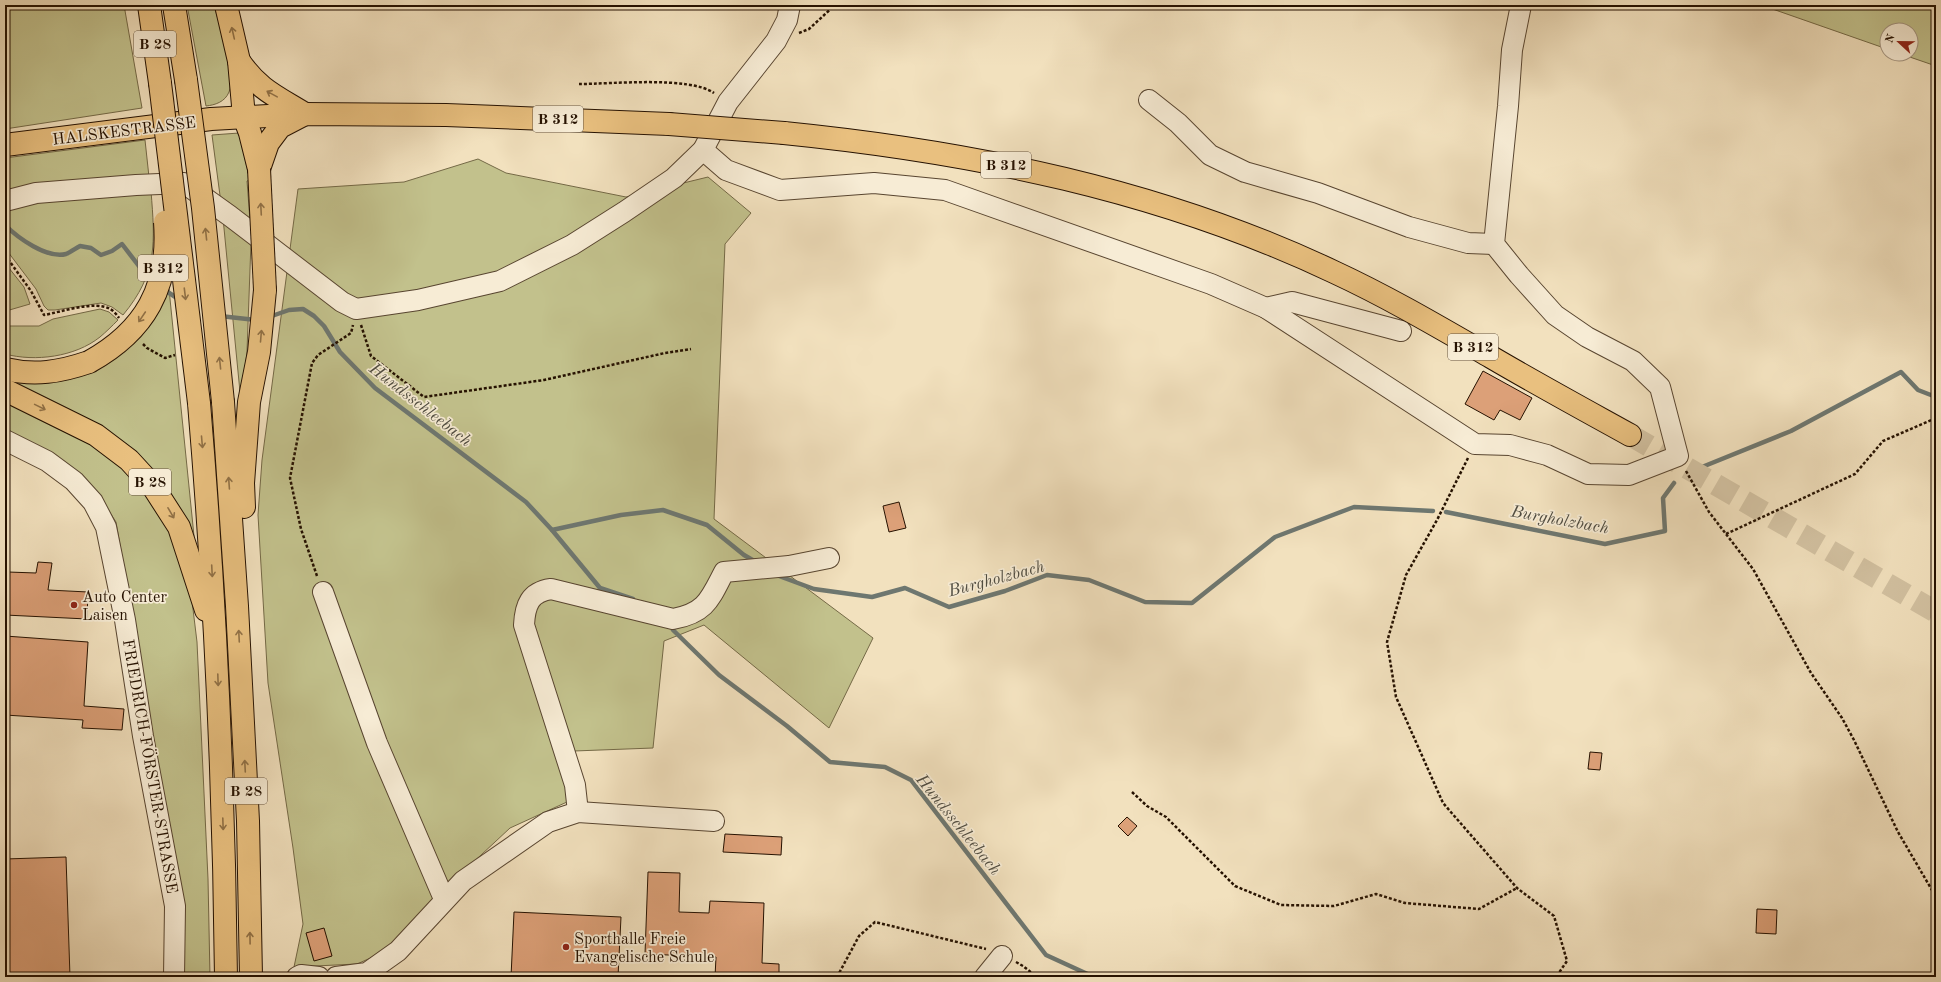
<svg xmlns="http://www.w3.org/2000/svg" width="1941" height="982" viewBox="0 0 1941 982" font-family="'Old Standard TT',serif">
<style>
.green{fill:#c2c18c;stroke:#746946}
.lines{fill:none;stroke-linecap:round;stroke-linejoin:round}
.stream{stroke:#6e7770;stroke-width:4.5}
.building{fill:#dca078;stroke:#251100}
.major-tunnel{stroke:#d3c2a2;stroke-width:22;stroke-dasharray:22 11;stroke-linecap:butt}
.minor-casing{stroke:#584530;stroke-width:22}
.major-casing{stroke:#251100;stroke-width:24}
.highway-casing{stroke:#251100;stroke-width:24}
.path{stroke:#251100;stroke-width:2.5;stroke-dasharray:3 2;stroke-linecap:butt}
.minor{stroke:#f7ecd5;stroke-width:20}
.major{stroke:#e9c07f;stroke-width:22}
.highway{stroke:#e9c07f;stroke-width:22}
.major-bridge-casing{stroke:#251100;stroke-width:24;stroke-linecap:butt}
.highway-bridge-casing{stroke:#251100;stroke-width:24;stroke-linecap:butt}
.major-bridge{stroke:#e9c07f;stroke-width:22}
.highway-bridge{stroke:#e9c07f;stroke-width:22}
.oneway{stroke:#917146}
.poi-dot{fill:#8f2418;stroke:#f7ecd5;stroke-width:1.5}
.labels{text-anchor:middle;stroke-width:3.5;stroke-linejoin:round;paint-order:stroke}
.shield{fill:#f7ecd5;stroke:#645340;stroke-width:1}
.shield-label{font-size:15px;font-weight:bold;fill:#251100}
.street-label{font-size:16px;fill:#251100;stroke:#f7ecd5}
.poi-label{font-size:16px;fill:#251100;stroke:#f7ecd5;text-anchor:start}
.water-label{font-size:17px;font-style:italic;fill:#4f4c41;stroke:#f7ecd5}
</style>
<rect width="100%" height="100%" fill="#f2e1be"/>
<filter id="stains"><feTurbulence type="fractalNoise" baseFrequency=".005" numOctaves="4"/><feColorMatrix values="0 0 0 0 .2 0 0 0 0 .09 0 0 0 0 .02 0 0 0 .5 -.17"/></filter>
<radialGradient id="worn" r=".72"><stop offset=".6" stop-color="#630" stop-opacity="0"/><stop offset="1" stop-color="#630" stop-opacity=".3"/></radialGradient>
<!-- green -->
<g class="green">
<path d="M5,5H124L142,108L5,129Z"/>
<path d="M187,5H214C219,24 236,76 229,92C225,102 215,105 206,106Z"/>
<path d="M1761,5H1936V66L1901,54H1911V30H1887V49Z"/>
<path d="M239,133L250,180L247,181L250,221L221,203L212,135Z"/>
<path d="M145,140L149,177L5,195V158Z"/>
<path d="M478,159L506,173L626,197L708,177L751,213L725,244L714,519L873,638L829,728L704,625L664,641L653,748L574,751L567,802L510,828L451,883L384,952L357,964L294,967L303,924L293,848L268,683L258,515L262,460L298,189L404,182Z"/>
<path d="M151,191C155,242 158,273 123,315L112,307L101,303L55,310H48L44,306L36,289L5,248V208L34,200Z"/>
<path d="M223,218L251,242L247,351L243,392H240Z"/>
<path d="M5,263L24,287L30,304L6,311L9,326H39L53,319L100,309L109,312L118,320C112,326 106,332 100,337C75,357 35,362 5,354Z"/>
<path d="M167,288L169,289L194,536L193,539L171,501L5,383L68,372Z"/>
<path d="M5,399L98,443L120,463L161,511L188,568L197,642L208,879L210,977H179L181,898L116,522L100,497L52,455L5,430Z"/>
</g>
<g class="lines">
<!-- stream -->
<g class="stream">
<path d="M5,225C18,238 47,259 66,254C71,252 76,248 80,246L91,248L101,255L112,251L122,244L145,274L153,280"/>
<path d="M163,289L180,300"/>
<path d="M220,316L256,320"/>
<path d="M269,317L289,310L303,309L314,316L324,326L340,352L375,388L526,502L552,530L600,588L633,599"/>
<path d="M1702,467L1791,431L1901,372L1918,390L1936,397"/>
<path d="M1446,512L1605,544L1665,531L1663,498L1674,483"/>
<path d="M552,530L621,515L663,510L707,525L744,555L756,562"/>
<path d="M779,576L814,589L872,597L905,588L949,607L1005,591L1047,575L1089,580L1145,602L1192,603L1275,537L1354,507L1433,511"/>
<path d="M673,630L719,675L787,726L830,762L885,767L911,780L1046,955L1094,977"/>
</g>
</g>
<!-- building -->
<g class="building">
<path d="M1483,371L1532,398L1520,420L1500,410L1494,420L1465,404Z"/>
<path d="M899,502L906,528L889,532L883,506Z"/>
<path d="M38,562L52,563L48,590L88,592L87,619L5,615L8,572L36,573Z"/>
<path d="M5,636L88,642L84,706L124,709L122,730L82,728L83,720L5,715Z"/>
<path d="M1590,752L1602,753L1600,770L1588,769Z"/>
<path d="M1127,817L1137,826L1128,836L1118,826Z"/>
<path d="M725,834L782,837L781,855L723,852Z"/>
<path d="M66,857L70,977H5V859Z"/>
<path d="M648,872L680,873L679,912L709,913L710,901L764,903L762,963L779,964V977H715L716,957L645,954Z"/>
<path d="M1757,909L1777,910L1776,934L1756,933Z"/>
<path d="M514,912L621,917L618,977H511Z"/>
<path d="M324,928L332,956L314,961L306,933Z"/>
</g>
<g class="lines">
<!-- major-tunnel -->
<path class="major-tunnel" d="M1630,435L1936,612"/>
<defs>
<g id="minor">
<path d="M1149,100L1178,123L1210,155L1245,172L1318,193L1409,227L1468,243L1494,244"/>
<path d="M703,150L726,170L780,190L874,183L945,190L1211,284L1266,308L1475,444L1510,445L1547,455L1588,474L1629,475L1678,456L1660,387L1633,361L1587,337L1555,315L1519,275L1494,244L1508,106L1512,50L1521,5"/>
<path d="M5,201L36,193L136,185L184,183L230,216L342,302L356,309L418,300L500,281L572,245L624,212L674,178L703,150L728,102L776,41L787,20L790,5"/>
<path d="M1266,308L1292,302L1401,331"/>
<path d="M5,440L47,461L74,481L93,502L106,527L125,620L143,736L175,906L174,977"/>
<path d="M323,592L377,743L444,899"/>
<path d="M578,812L575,785L524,625C525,605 530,592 551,589L673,619C706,613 710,599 724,572L789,566L829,558"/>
<path d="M297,977L301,975L319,977"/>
<path d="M336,977L367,973L398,951L463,881L548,822L578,812L714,821"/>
<path d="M985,977L1002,956"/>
</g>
<g id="major">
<path d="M784,133C973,152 1161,190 1334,272C1388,297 1439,327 1491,357C1537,384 1583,409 1630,435"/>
<path d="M5,145L211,119L305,114L446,115L669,124"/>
</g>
<g id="highway">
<path d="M149,5L160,83"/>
<path d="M174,5L186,80"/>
<path d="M226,5L239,61L244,117L250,133L259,169"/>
<path d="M239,61C259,90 276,96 305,114"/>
<path d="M259,169L268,143L280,127L305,114"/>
<path d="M5,369C35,376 60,372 89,362"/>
<path d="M5,390L96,435L129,460L152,485L179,527L206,610"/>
<path d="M223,402L237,606L248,821L251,977"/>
<path d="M199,403C215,594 224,785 226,977"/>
<path d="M244,507L243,483L249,402L259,352L265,290"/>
</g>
</defs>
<!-- minor casing -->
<use href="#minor" class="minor-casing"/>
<!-- major casing -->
<use href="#major" class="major-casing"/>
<!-- highway casing -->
<use href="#highway" class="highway-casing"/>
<!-- path -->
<g class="path">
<path d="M799,33L809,29L835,5"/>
<path d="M579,84C611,84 690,76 714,93"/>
<path d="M5,255L31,291L44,315C61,312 95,300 110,309C114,311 117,315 119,318"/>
<path d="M361,325L371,356L424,397L544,380L665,353L691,349"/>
<path d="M143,344L147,348L165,358L175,355"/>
<path d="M1468,458L1437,520L1406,575L1387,642L1396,697L1443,803L1517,888L1554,916L1567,961L1556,977"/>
<path d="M1686,471L1709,512L1753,569L1811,673L1842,718L1854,740L1898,832L1936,897"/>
<path d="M1726,534L1855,474L1883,441L1936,418"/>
<path d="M317,576L301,529L290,478L312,363L318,355L351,333L353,325"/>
<path d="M1132,792L1147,806L1166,817L1235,886L1281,905L1334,906L1376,894L1405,903L1479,909L1517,888"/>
<path d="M1016,962L1023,966L1037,977"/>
<path d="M837,977L859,936L875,922L986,949"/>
</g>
<!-- minor -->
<use href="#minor" class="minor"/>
<!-- major -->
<use href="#major" class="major"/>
<!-- highway -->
<use href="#highway" class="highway"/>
<defs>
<path id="major-bridge" d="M669,124L784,133"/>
<g id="highway-bridge">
<path d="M186,80L203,208L223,402"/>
<path d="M160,83L199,403"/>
<path d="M259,169L265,290"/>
<path d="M89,362C145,331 170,287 165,222"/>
</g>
</defs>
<!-- major-bridge casing -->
<use href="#major-bridge" class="major-bridge-casing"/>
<!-- highway-bridge casing -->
<use href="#highway-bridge" class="highway-bridge-casing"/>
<!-- major-bridge -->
<use href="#major-bridge" class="major-bridge"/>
<!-- highway-bridge -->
<use href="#highway-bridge" class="highway-bridge"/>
</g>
<!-- one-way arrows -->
<defs><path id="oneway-shaft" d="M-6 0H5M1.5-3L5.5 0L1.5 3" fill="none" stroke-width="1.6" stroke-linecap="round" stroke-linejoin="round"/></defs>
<g class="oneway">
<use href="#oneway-shaft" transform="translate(233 33) rotate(-103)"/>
<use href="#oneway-shaft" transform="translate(272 94) rotate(-151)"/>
<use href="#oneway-shaft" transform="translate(261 209) rotate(-93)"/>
<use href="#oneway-shaft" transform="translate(206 234) rotate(-96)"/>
<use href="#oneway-shaft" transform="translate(185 294) rotate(83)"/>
<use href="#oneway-shaft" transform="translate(142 317) rotate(124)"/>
<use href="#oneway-shaft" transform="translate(261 336) rotate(-85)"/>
<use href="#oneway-shaft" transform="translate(220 363) rotate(-96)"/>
<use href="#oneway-shaft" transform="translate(40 407) rotate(26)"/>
<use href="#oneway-shaft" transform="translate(202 442) rotate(85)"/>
<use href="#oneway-shaft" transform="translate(229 483) rotate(-94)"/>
<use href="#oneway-shaft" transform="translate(171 513) rotate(60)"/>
<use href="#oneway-shaft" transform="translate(212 571) rotate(87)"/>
<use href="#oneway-shaft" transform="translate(239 636) rotate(-93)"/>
<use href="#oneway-shaft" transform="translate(218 680) rotate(88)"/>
<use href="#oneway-shaft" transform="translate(245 766) rotate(-93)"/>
<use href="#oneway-shaft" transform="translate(223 824) rotate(88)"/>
<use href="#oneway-shaft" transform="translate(250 938) rotate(-91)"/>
</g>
<!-- markers -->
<g class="poi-dot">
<circle cx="74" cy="605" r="4"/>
<circle cx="566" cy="947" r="4"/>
</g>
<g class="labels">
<!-- shield labels -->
<g class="shield">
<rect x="134" y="31" width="42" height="26" rx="3"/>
<rect x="533" y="106" width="50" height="26" rx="3"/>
<rect x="981" y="152" width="50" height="26" rx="3"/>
<rect x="138" y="255" width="50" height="26" rx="3"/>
<rect x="1448" y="334" width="50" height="26" rx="3"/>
<rect x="129" y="469" width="42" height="26" rx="3"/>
<rect x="225" y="778" width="42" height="26" rx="3"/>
</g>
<g class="shield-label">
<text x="155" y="49">B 28</text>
<text x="558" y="124">B 312</text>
<text x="1006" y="170">B 312</text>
<text x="163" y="273">B 312</text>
<text x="1473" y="352">B 312</text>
<text x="150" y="487">B 28</text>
<text x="246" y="796">B 28</text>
</g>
<!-- street labels -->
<g class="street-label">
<text transform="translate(124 130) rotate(-7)" y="6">HALSKESTRASSE</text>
<text transform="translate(151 766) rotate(80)" y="6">FRIEDRICH-FÖRSTER-STRASSE</text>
</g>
<!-- poi labels -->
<g class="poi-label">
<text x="82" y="602">Auto Center<tspan x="82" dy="18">Laisen</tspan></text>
<text x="574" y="944">Sporthalle Freie<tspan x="574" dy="18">Evangelische Schule</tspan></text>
</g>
<!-- water labels -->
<g class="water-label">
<text transform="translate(421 404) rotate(38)" y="6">Hundsschleebach</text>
<text transform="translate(1560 519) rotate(10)" y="6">Burgholzbach</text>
<text transform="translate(996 578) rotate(-15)" y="6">Burgholzbach</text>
<text transform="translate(959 824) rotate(51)" y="6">Hundsschleebach</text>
</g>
</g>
<!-- margin -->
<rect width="1941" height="982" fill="none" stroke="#f2e1be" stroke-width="20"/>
<rect x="6" y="6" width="1929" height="970" fill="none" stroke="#251100" stroke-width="2"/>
<rect x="10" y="10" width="1921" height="962" fill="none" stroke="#251100"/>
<!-- north arrow -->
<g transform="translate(1899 42) rotate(292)"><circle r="19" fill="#f7ecd5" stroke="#a39480"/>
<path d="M0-3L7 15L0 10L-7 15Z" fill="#8f2418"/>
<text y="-6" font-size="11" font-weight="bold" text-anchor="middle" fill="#251100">N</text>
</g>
<rect width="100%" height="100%" filter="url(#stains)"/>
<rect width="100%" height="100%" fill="url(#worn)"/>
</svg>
